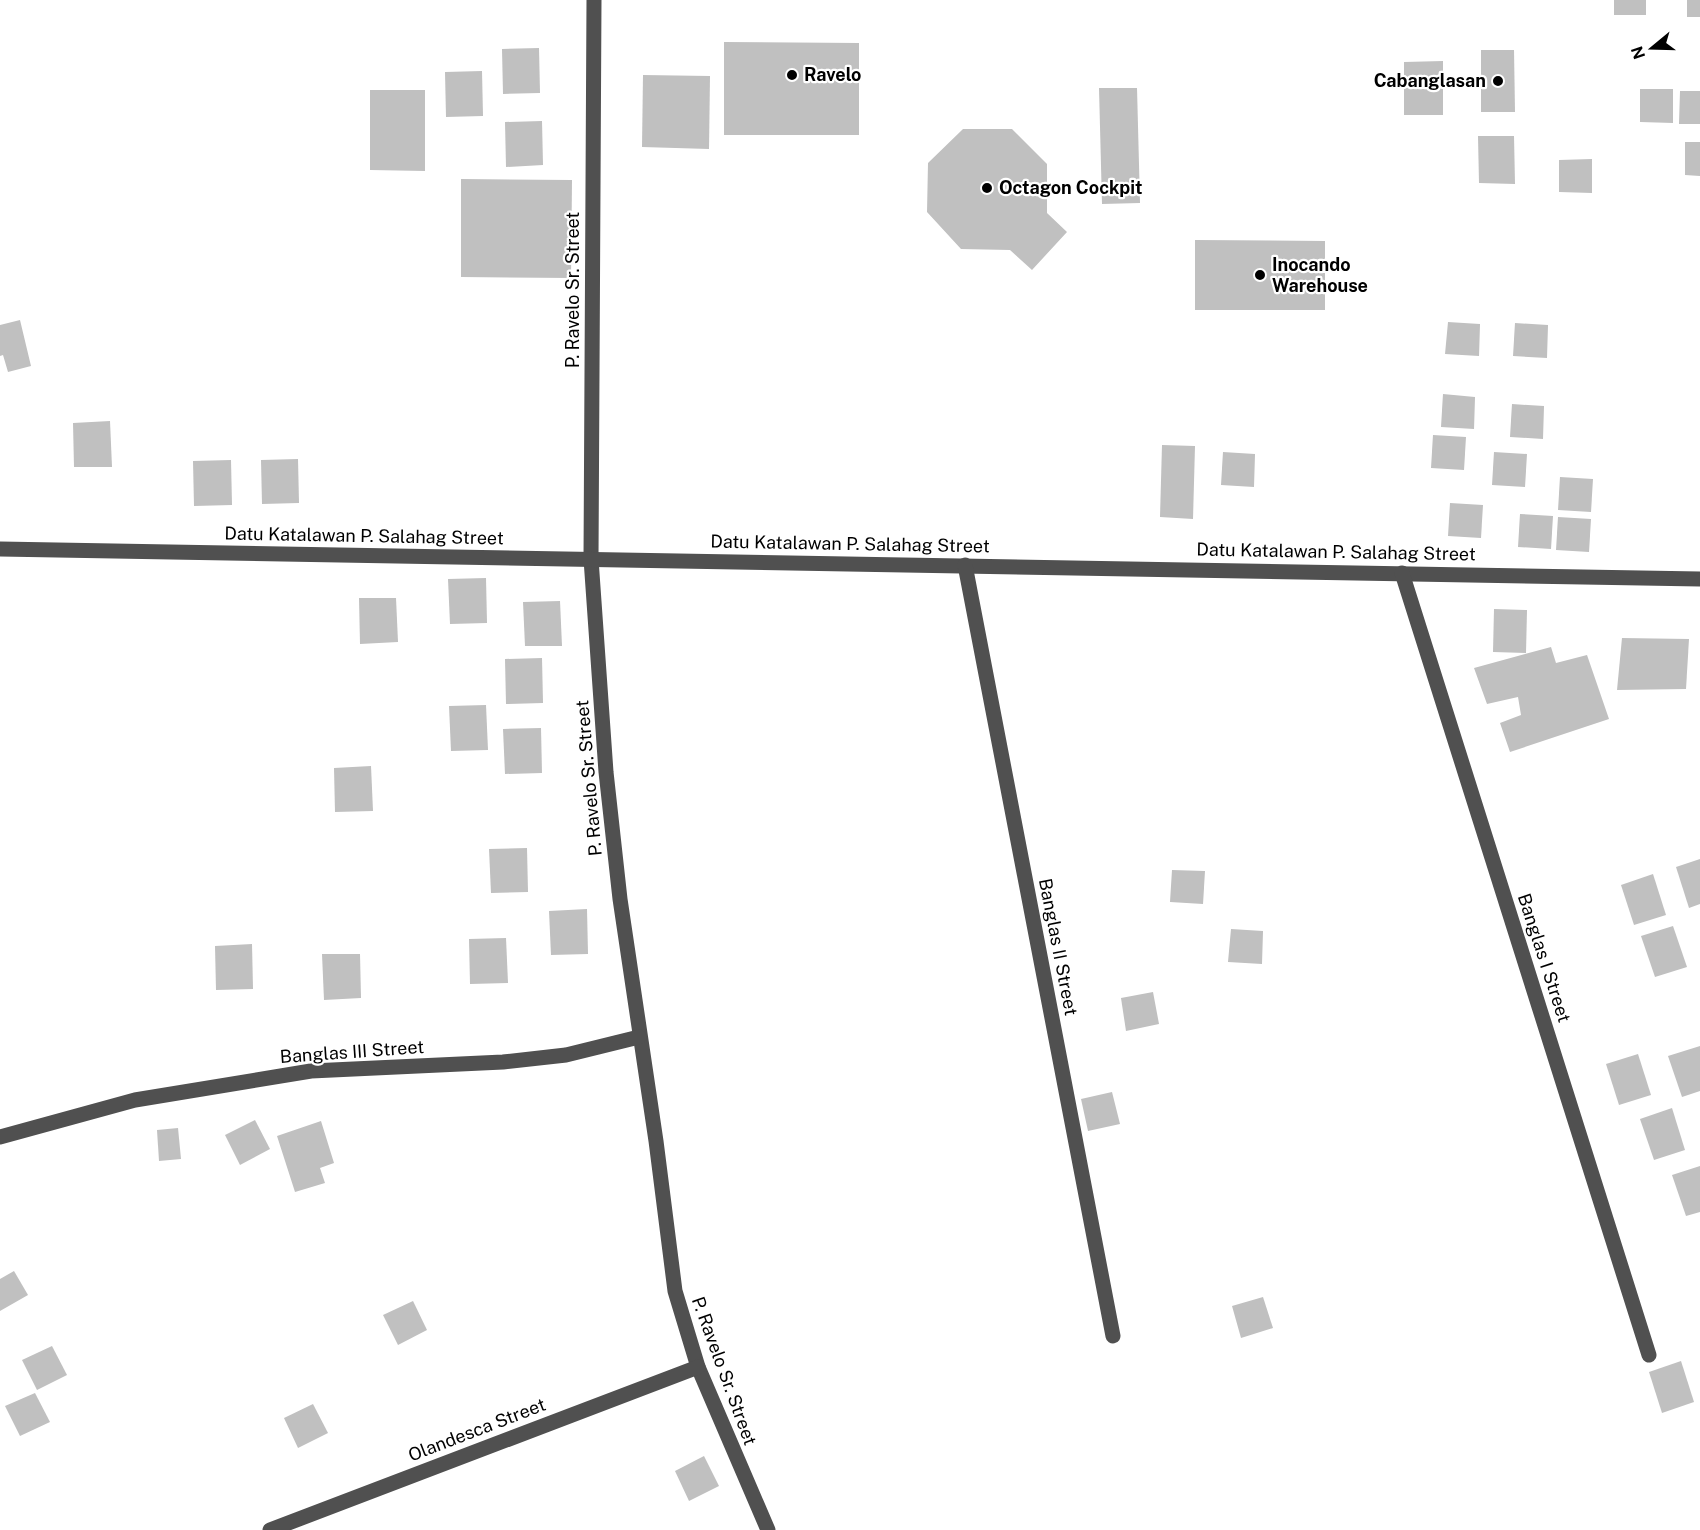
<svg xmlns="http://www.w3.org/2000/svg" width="1700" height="1530" viewBox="0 0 1700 1530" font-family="'Public Sans',sans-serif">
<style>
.building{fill:#c0c0c0}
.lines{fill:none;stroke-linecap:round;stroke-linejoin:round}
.minor{stroke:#505050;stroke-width:15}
.poi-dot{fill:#000;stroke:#fff;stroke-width:2}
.labels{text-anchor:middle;stroke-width:4.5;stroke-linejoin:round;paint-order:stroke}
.poi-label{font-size:18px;font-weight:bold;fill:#000;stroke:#fff;text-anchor:start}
.street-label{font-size:18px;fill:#000;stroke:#fff}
</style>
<rect width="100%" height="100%" fill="#fff"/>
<!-- building -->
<g class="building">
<rect x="1614" y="0" width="32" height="15"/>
<rect x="1687" y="0" width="13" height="17"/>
<path d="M724,42L859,43V135H724Z"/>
<path d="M539,48L540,93L503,94L502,49Z"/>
<path d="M1481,50H1514L1515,112H1481Z"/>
<path d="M1443,61V115H1404V62Z"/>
<path d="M482,71L483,116L446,117L445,72Z"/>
<path d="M643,75L710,76L709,149L642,147Z"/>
<path d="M1099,88H1137L1140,203L1102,204Z"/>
<path d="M1640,89H1673V123L1640,122Z"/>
<path d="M370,90H425V171L370,170Z"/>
<path d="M1680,91H1700V124H1679Z"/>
<path d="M542,121L543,165L506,167L505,122Z"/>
<path d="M963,129H1012L1047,164V213L1067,232L1032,270L1010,250L961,249L927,212L928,163Z"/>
<path d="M1478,136H1514L1515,184L1479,183Z"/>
<path d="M1685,142H1700V176L1685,175Z"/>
<path d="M1592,159V193L1559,192V160Z"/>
<path d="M461,179L572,180L571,278L461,277Z"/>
<path d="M1195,240L1325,241V310H1195Z"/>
<path d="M20,320L31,366L8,372L3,355L0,356V325Z"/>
<path d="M1448,322L1480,324L1479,356L1445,354Z"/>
<path d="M1515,323L1548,325L1547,358L1513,356Z"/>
<path d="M1443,394L1475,397L1474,429L1441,427Z"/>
<path d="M1512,404L1544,406L1543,439L1510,437Z"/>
<path d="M110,421L112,467H74L73,423Z"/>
<path d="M1433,435L1466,437L1464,470L1431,468Z"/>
<path d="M1162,445L1195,446L1193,519L1160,517Z"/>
<path d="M1223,452L1255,454L1254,487L1221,485Z"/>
<path d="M1494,452L1527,454L1525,487L1492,485Z"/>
<path d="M298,459L299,503L262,504L261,460Z"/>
<path d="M231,460L232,505L194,506L193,461Z"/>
<path d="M1560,477L1593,479L1591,512L1558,510Z"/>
<path d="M1450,503L1483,505L1481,538L1448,536Z"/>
<path d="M1520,514L1553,516L1551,549L1518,547Z"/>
<path d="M1558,517L1591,519L1589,552L1556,550Z"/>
<path d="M486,578L487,623L450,624L448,579Z"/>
<path d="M359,598H396L398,642L360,644Z"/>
<path d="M560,601L562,646H525L523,602Z"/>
<path d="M1494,609L1527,610L1526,653L1493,652Z"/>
<path d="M1622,638L1689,639L1686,689L1617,690Z"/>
<path d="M1551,647L1556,663L1587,655L1609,719L1510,752L1500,723L1521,715L1518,697L1487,704L1474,668Z"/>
<path d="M542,658L543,703L506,704L505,659Z"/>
<path d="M486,705L488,750L451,751L449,706Z"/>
<path d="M541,728L542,773L505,774L503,729Z"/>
<path d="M371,766L373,811L335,812L334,768Z"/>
<path d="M527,848L528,892L491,893L489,849Z"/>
<path d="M1700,859V904L1689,908L1676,867Z"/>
<path d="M1172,870L1205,871L1203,904L1170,902Z"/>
<path d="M1653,874L1666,915L1634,925L1621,885Z"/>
<path d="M587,909L588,954L551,955L549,911Z"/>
<path d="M1673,926L1687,967L1655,977L1641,936Z"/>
<path d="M1231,929L1263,931L1262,964L1228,962Z"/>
<path d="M506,938L508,983L470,984L469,939Z"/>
<path d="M252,944L253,989L216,990L215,946Z"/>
<path d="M322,954H360L361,998L324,1000Z"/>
<path d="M1153,992L1159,1024L1126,1031L1121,998Z"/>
<path d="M1700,1046V1091L1682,1097L1668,1056Z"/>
<path d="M1638,1054L1651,1095L1619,1105L1606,1064Z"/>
<path d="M1112,1092L1120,1124L1088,1131L1081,1099Z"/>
<path d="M1672,1108L1685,1150L1654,1160L1640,1119Z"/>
<path d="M255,1120L270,1149L240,1165L225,1135Z"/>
<path d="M321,1121L334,1163L320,1168L325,1183L295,1192L277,1136Z"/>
<path d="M178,1128L181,1159L159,1161L157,1130Z"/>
<path d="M1700,1166V1212L1686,1216L1672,1175Z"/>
<path d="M14,1271L28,1295L0,1311V1279Z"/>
<path d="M1263,1297L1273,1328L1241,1338L1232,1306Z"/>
<path d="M413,1301L427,1330L398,1345L383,1315Z"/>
<path d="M52,1346L67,1375L37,1390L22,1360Z"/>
<path d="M1681,1361L1694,1402L1662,1413L1649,1372Z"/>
<path d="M35,1393L50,1422L20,1436L5,1406Z"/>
<path d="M313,1404L328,1433L298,1448L284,1418Z"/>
<path d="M704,1456L719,1486L689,1501L675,1471Z"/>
</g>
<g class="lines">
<!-- minor -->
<g class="minor">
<path d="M594,0L591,559L606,772L620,899L656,1141L675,1291L698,1367L768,1530"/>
<path d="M0,549L1700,579"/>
<path d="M965,565L1113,1336"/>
<path d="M1402,573L1649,1355"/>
<path d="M0,1137L135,1100L311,1071L503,1062L566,1055L639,1037"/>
<path d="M270,1530L698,1367"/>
</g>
</g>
<!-- markers -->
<g class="poi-dot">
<circle cx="792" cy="75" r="6"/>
<circle cx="1498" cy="81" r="6"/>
<circle cx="987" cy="188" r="6"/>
<circle cx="1260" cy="275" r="6"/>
</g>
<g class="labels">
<!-- poi labels -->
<g class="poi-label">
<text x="804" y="81">Ravelo</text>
<text x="1486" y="87" text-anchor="end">Cabanglasan</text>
<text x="999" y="194">Octagon Cockpit</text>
<text x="1272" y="271">Inocando<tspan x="1272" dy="21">Warehouse</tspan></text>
</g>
<!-- street labels -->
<g class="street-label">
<text transform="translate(573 290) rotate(-90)" y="6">P. Ravelo Sr. Street</text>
<text transform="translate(364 536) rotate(1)" y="6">Datu Katalawan P. Salahag Street</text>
<text transform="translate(850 544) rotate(1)" y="6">Datu Katalawan P. Salahag Street</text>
<text transform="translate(1336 552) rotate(1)" y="6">Datu Katalawan P. Salahag Street</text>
<text transform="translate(589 778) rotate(-95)" y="6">P. Ravelo Sr. Street</text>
<text transform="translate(1058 947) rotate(79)" y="6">Banglas II Street</text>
<text transform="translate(1544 958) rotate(72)" y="6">Banglas I Street</text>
<text transform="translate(352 1052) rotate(-4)" y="6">Banglas III Street</text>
<text transform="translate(724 1371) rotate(70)" y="6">P. Ravelo Sr. Street</text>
<text transform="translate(477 1430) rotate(-21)" y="6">Olandesca Street</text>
</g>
</g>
<!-- north arrow -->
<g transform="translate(1652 48) rotate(251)" stroke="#ffffff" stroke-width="4.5" paint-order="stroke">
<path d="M0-4.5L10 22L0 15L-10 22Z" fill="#000000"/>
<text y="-9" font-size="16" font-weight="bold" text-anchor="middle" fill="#000000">N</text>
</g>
</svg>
